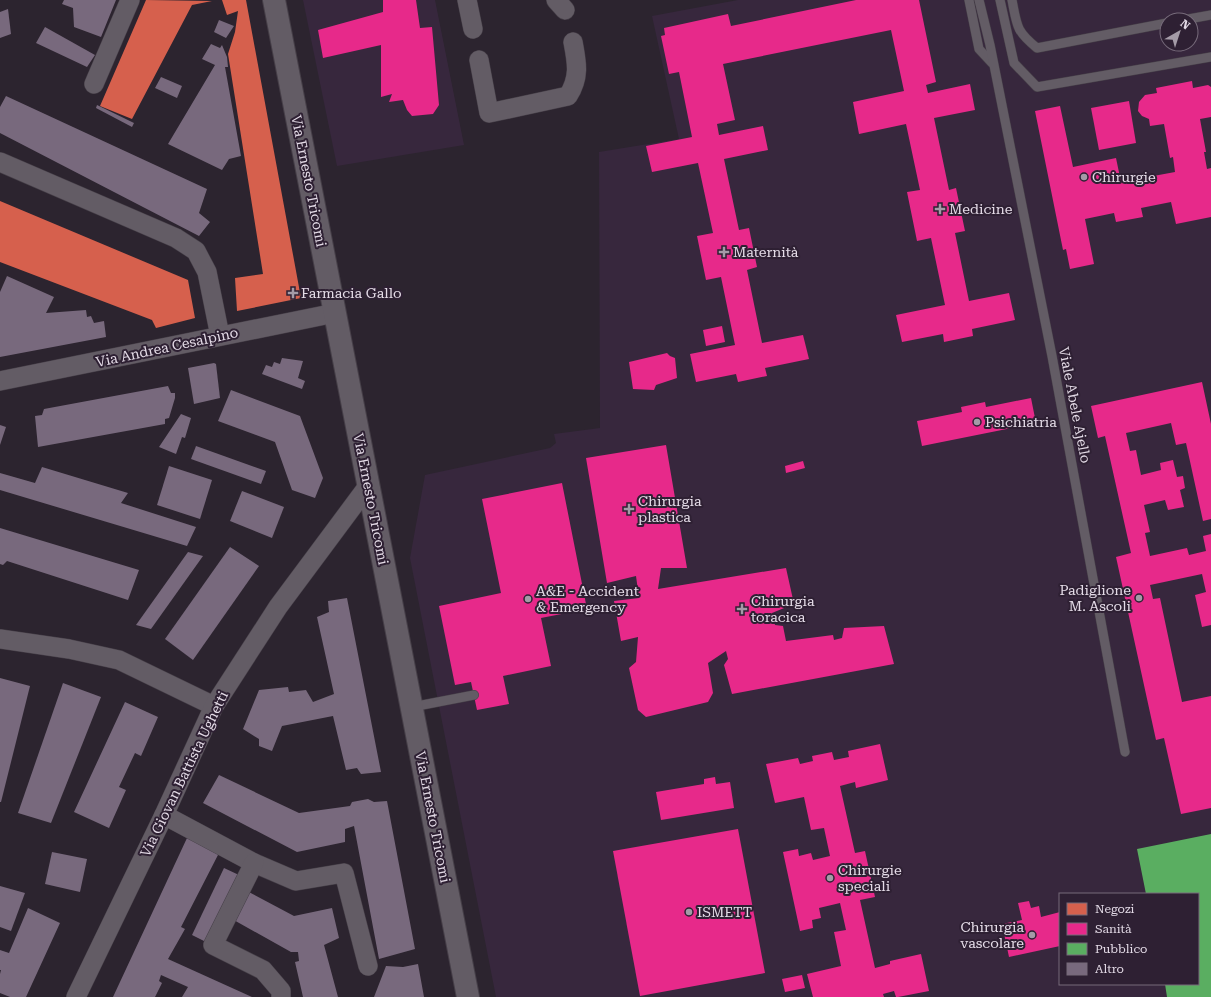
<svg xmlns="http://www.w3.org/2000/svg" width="1211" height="997" viewBox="0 0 1211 997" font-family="'Roboto Serif',serif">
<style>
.built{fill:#37273d;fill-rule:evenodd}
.shops{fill:#d6604d}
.health{fill:#e7298a}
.public{fill:#5aae61}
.building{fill:#78697d}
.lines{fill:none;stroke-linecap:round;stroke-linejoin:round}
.service-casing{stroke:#463f48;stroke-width:10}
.minor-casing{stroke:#463f48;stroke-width:20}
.tertiary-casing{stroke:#463f48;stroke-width:24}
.service{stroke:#635c65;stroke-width:9}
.minor{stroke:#635c65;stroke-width:19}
.tertiary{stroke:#635c65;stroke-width:22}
.poi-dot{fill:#a49ba7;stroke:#2e2033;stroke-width:1.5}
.labels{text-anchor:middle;stroke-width:4;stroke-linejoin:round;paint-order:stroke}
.poi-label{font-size:14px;fill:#e4dbe7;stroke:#2e2033;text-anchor:start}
.street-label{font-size:14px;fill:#e4dbe7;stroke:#2e2033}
</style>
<rect width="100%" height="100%" fill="#2c242f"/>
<!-- built -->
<g class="built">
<path d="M303,0H435L464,145L337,166Z"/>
<path d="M738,0H1211V997H496L410,558L425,475L550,448L556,443L554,434L600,428L599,152L679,139L652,16ZM1167,20H1191V44H1167ZM1060,894H1198V984H1060Z"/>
</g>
<!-- shops -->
<g class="shops">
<path d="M146,0L212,1L192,5L132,119L100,106Z"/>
<path d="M222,0H246L301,298L237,311L235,278L263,274L228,54L235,32L238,11L227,15Z"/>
<path d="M0,201L188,280L195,318L156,328L152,320L0,262Z"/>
</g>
<!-- health -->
<g class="health">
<path d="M383,0H416L420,28L432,27L439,105L433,114L412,116L407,110L403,100L389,102L392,94L381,97V45L323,58L318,30L383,12Z"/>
<path d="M856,0H919L936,82L926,85L928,93L970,84L975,110L934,118L949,190L956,188L965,231L955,233L969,301L1009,293L1015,320L972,329L973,336L944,342L943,334L902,342L896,315L945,305L931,238L917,241L907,192L920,190L906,124L859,134L853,102L904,91L891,30L723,64L735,120L717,124L719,135L763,126L768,150L724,159L739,230L749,228L757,267L747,270L762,343L803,335L809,359L765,368L767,376L738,382L736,374L696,382L690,354L735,345L721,277L706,280L697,236L713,233L698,163L652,172L646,146L692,137L679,72L669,74L661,36L665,35L664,28L728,14L731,26Z"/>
<path d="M1192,81L1193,88L1208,85L1211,87V117L1200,119L1206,152H1204L1207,169L1211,168V217L1176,224L1171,202L1141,208L1143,217L1116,222L1114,213L1085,219L1094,264L1070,269L1066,249L1063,250L1035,111L1060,106L1073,167L1116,158L1121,182L1175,172L1173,157L1170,158L1164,124L1150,126L1149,119L1142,116L1138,111L1139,102L1145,95L1157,93L1156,88Z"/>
<path d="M1129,101L1136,143L1099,150L1091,108Z"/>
<path d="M722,326L725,342L706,346L703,330Z"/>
<path d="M667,353L670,356L675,358L677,378L656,385L654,390L633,389L629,362Z"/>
<path d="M1202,382L1211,424V519L1203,521L1186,443L1176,445L1171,423L1126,433L1130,451L1136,450L1141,475L1161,470L1160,463L1173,460L1177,477L1183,476L1185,488L1180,490L1184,507L1168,510L1165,500L1144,505L1150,532L1145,533L1150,556L1187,548L1189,555L1206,551L1203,536L1211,534V625L1202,627L1195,595L1206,592L1202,574L1150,585L1153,599L1160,598L1182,702L1211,696V808L1181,814L1164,738L1156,740L1116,557L1131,553L1105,436L1098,438L1091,406Z"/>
<path d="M1031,398L1036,423L922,446L917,421L962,412L961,407L985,402L986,407Z"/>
<path d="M666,445L687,568H661L658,589L786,568L794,604L772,613L775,625L783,626L786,641L833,635L834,640L842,638L844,628L884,626L894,664L732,694L724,665L728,659L726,651L708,663L713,693L708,702L646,717L638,710L629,668L636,662L638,637L621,641L614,601L639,598L636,576L607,583L586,458Z"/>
<path d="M803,461L805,468L786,473L785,466Z"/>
<path d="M562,483L587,609L541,618L551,666L503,676L509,704L477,710L471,682L455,685L439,606L501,593L482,499Z"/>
<path d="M880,744L888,780L856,788L855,782L840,786L855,853L865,851L875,897L860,900L875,968L890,964V961L921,954L929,991L898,997H896L894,991L883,994L884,997H813L807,974L841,966L834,932L846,930L840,903L819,908L821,918L812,920L813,928L800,931L783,852L798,849L799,856L811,853L813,860L830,856L824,828L811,830L804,797L775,803L766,764L798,758L800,764L813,761L812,756L832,752L834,760L849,757L848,751Z"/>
<path d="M715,777L716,784L730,782L734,808L661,820L656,792L704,784V779Z"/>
<path d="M738,829L765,973L640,996L613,851Z"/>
<path d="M1029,901L1031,908L1039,906L1041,917L1060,912V946L1009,957L1002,924L1022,920L1018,903Z"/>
<path d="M802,975L805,988L785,992L782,979Z"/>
</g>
<!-- public -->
<path class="public" d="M1211,834V997H1167L1165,984H1198V894H1146L1137,849Z"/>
<!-- building -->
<g class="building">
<path d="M64,0H116L101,37L74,27L73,8L62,4Z"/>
<path d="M8,9L11,34L0,38V12Z"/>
<path d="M219,20L234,26L226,38L214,32Z"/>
<path d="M45,27L95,55L87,67L36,43Z"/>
<path d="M211,44L220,48L222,45L227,57L228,67H225L241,156L229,159L222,170L168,144L215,65L202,59Z"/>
<path d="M161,77L182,86L177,98L155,88Z"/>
<path d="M6,96L207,189L199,213L210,222L199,236L0,133V107Z"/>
<path d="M97,105L134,123L132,127L96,108Z"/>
<path d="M7,276L54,297L46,313L86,310L87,317L91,316L94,323L104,321L106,337L0,357V292Z"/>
<path d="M282,358L303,361L298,378L305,381L302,389L262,374L266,365L272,367L274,362L280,364Z"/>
<path d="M214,363L216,364L220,398L194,404L188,368Z"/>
<path d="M168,386L171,393H175V398L169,418L165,419V424L38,447L35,416L42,415L44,409Z"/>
<path d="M231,390L300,416L323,478L315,498L292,490L275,442L218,421Z"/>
<path d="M181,414L191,418L185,438L182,437L176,454L159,447Z"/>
<path d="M0,425L6,427L0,445Z"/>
<path d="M196,446L266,471L261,484L191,459Z"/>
<path d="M169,466L212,480L200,519L157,505Z"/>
<path d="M42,467L128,493L121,503L196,527L187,546L0,490V473L35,483Z"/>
<path d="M242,491L284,507L272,538L230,521Z"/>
<path d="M0,528L139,570L128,600L7,561L3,565L0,564Z"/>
<path d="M230,547L259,566L193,660L165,639Z"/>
<path d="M188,552L203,556L151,629L136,625Z"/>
<path d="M347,598L381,772L361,774L357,768L346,770L333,716L282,726L272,751L259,746V739L243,729L259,690L288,687L289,692L306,690L313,702L334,694L317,617L329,612L328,601Z"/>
<path d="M0,678L30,686L1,802H0Z"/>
<path d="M63,683L101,697L51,823L18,813Z"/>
<path d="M125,702L158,717L141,756L135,753L119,787L126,790L109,828L74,812Z"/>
<path d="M219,775L299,813L350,806L352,802L368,799L374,802L387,801L415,949L379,959L354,826L345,829V842L297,852L203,803Z"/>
<path d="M187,838L219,853L181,927L185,929L168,959L252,997H182L188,987L161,975L159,981L162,983L155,997H113Z"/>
<path d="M52,852L87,859L80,892L45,884Z"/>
<path d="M224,868L239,875L206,942L192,935Z"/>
<path d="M0,886L25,893L11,931L0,927Z"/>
<path d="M245,890L294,916L332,908L339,938L324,945L338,997H303L295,962L299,961L298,952H291L232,919Z"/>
<path d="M28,908L60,923L26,997H10L0,993V974L1,970H0V950L9,953Z"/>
<path d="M418,964L424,997H374L386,966L403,967Z"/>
</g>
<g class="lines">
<defs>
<g id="service">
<path d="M969,0L979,49L992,63"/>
<path d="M979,0L990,45L1052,356L1125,752"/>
<path d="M1000,0L1014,63L1037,87L1211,57"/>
<path d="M1012,0C1017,26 1016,31 1037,48L1167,23"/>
<path d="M1183,20L1211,15"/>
<path d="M412,707L474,695"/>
</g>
<g id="minor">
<path d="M467,0L473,29"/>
<path d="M556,0L565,10"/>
<path d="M479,60L489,113L568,96C580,77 577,63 573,42"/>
<path d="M94,84L130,0"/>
<path d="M0,162L176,238L196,251L207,272L220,336"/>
<path d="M0,381L335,313"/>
<path d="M0,639L69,649L119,660L214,706"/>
<path d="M164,815L254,863L296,881L344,873L368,966"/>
<path d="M254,863L213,945L263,970L281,991V997"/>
<path d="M76,997L164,815L214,706L278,607L368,486"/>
</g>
<path id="tertiary" d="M274,0L468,997"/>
</defs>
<!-- service casing -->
<use href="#service" class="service-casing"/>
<!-- minor casing -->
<use href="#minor" class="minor-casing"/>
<!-- tertiary casing -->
<use href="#tertiary" class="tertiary-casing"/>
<!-- service -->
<use href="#service" class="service"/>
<!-- minor -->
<use href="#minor" class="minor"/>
<!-- tertiary -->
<use href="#tertiary" class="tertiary"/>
</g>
<!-- markers -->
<g class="poi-dot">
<circle cx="1084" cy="177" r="4"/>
<path d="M938 203h4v4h4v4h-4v4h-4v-4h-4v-4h4z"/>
<path d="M722 246h4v4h4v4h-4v4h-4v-4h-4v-4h4z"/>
<path d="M291 287h4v4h4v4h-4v4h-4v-4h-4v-4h4z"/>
<circle cx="977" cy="422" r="4"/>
<path d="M627 503h4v4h4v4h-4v4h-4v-4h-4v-4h4z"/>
<circle cx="1139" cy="598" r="4"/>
<circle cx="528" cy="599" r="4"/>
<path d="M740 603h4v4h4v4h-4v4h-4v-4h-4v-4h4z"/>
<circle cx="830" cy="878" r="4"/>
<circle cx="689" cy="912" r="4"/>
<circle cx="1032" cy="935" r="4"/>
</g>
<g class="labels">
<!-- poi labels -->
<g class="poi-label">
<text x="1092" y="182">Chirurgie</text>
<text x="949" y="214">Medicine</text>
<text x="733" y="257">Maternità</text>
<text x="301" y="298">Farmacia Gallo</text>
<text x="985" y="427">Psichiatria</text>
<text x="638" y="506">Chirurgia<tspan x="638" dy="16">plastica</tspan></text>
<text x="1131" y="595" text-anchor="end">Padiglione<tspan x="1131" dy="16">M. Ascoli</tspan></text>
<text x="536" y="596">A&amp;E - Accident<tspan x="536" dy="16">&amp; Emergency</tspan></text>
<text x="751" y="606">Chirurgia<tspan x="751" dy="16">toracica</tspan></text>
<text x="838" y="875">Chirurgie<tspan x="838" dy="16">speciali</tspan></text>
<text x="697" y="917">ISMETT</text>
<text x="1024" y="932" text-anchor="end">Chirurgia<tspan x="1024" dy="16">vascolare</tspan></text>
</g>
<!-- street labels -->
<g class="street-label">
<text transform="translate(309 181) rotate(79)" y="5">Via Ernesto Tricomi</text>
<text transform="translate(167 347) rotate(-12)" y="5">Via Andrea Cesalpino</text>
<text transform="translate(1075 405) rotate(79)" y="5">Viale Abele Ajello</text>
<text transform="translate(371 499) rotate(79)" y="5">Via Ernesto Tricomi</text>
<text transform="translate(184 774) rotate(-64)" y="5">Via Giovan Battista Ughetti</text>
<text transform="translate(433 817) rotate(79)" y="5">Via Ernesto Tricomi</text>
</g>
</g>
<!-- legend -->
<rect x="1059" y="893" width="140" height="92" fill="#2e2033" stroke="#776b7b"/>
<rect x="1067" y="903" width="20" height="12" fill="#d6604d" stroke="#776b7b"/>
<text x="1095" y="913" font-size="12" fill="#e4dbe7">Negozi</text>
<rect x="1067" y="923" width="20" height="12" fill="#e7298a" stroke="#776b7b"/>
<text x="1095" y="933" font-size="12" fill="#e4dbe7">Sanità</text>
<rect x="1067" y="943" width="20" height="12" fill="#5aae61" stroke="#776b7b"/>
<text x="1095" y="953" font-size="12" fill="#e4dbe7">Pubblico</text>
<rect x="1067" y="963" width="20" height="12" fill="#78697d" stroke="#776b7b"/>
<text x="1095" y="973" font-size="12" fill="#e4dbe7">Altro</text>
<!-- north arrow -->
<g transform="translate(1179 32) rotate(39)"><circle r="19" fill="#2e2033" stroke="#776b7b"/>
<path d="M0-3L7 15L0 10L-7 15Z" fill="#a49ba7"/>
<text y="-6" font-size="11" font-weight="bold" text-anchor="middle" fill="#e4dbe7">N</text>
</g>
</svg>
